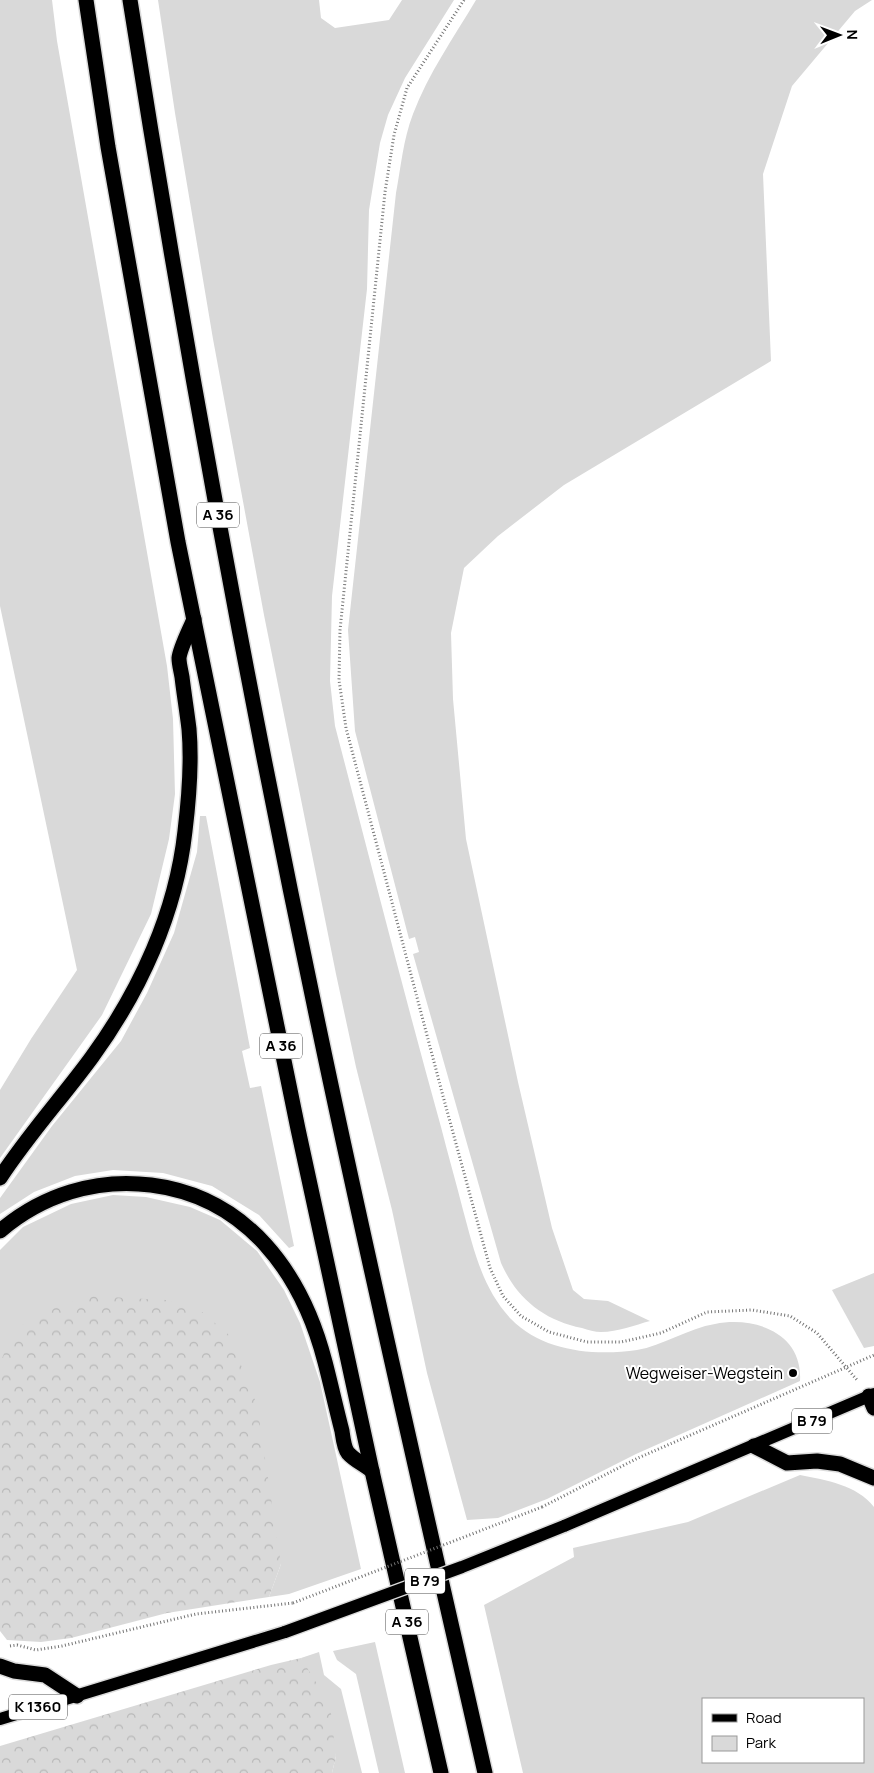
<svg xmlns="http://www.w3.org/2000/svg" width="874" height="1773" viewBox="0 0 874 1773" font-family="Manrope,sans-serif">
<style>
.green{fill:#d9d9d9;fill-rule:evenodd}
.forest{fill:url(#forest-crowns)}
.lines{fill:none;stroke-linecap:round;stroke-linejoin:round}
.major-casing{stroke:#dbdbdb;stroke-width:15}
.highway-casing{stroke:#dbdbdb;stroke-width:18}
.path{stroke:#747474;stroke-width:3;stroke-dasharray:1 2.5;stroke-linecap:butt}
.major{stroke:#000;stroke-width:12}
.highway{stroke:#000;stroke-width:15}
.major-bridge-casing{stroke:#dbdbdb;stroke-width:15;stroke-linecap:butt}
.path-bridge{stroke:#747474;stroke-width:3;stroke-dasharray:1 2.5;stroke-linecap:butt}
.major-bridge{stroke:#000;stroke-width:12}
.poi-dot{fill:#000;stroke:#fff;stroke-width:2}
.labels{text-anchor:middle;stroke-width:4;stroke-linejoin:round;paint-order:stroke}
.shield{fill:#fff;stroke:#4c4c4c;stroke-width:1}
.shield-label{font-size:15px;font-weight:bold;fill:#000}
.poi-label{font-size:16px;fill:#000;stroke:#fff;text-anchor:end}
</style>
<defs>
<pattern id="forest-crowns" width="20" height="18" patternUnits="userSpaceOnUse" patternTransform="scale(1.25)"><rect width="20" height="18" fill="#d9d9d9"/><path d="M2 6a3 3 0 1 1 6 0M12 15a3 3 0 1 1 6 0" fill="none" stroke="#b8b8b8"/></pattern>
</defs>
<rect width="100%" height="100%" fill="#fff"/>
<!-- green -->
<g class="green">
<path d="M0,0H52L57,41L167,666L173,719L175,794L169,839L151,914L102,1015L0,1158V1090L31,1039L77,970L0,606Z"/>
<path d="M158,0H319L321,18L335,28L389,20L402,0H454L405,78L388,115L380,143L369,210L367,289L332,596L330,681L335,726C370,860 404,994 441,1127C448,1155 456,1182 463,1210C474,1250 482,1288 511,1319C543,1352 595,1356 637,1350C662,1346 689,1328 715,1324C755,1316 803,1333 800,1381L636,1454L547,1499L498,1518L467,1520L427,1373L392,1210L356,1067L336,974L264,615L213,339L175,113Z"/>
<path d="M476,0H872L855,11L792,86L763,174L771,361L564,485L498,536L464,568L451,633L453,699L466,839L518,1082L552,1228L573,1290L584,1299L608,1301L650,1321C635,1325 618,1332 601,1332C595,1332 588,1330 582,1328C544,1320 517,1299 501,1263L413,954L419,952L415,937L409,939L355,731L348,630L396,193C401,167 403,140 413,114C428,74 454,37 476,0Z"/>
<path d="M200,816H206L250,1048L242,1051L250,1088L261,1086L294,1246L289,1248L259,1215L212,1186L163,1173L113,1170L75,1176L34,1192L0,1214V1198L52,1126L121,1041L147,993L174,933L197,852Z"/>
<path d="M113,1195L146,1197L190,1207L220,1220L257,1251L284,1290L300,1323L320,1382L361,1569L289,1594L269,1597L281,1564L0,1363V1250L23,1227L71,1204Z"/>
<path d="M874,1273V1346L864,1348L832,1290Z"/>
<path d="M800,1475C826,1480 857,1485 874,1507V1773H523L484,1605L574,1557L573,1548L688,1522ZM703,1699H863V1762H703Z"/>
<path d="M375,1642L405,1773H379L356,1674L337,1660L333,1651Z"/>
<path d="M319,1652L324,1675L341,1689L362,1773H332L336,1756L301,1658Z"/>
</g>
<!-- forest -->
<g class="forest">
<path d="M90,1296L166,1300L201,1311L229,1335L257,1405L281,1564L269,1597L167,1613L71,1638L41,1642L7,1640L0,1631V1363L6,1349L28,1317Z"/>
<path d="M301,1658L330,1705L336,1756L332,1773H0V1746L271,1665Z"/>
</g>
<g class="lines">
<defs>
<g id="major">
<path d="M564,1526L874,1394"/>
<path d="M0,1719L285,1632"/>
</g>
<g id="highway">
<path d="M86,0L108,147L178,542L298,1129L372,1471L441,1773"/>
<path d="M130,0C184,344 247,687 319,1028C371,1277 429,1525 485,1773"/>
<path d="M0,1178C28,1135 62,1098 92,1057C140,991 176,913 185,831C189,798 192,763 189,729C187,712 184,694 182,677C181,671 179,664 179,658C180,648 190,629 194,619"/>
<path d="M0,1231C42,1195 96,1178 151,1185C247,1197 302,1273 325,1362C331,1385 336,1408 342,1431C343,1438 344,1448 348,1453C354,1460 365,1465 372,1471"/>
<path d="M869,1396L874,1408"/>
<path d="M754,1446L787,1463L817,1461L840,1464L874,1478"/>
<path d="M0,1666L14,1671L45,1675L77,1696"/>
</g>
</defs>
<!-- major casing -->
<use href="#major" class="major-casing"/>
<!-- highway casing -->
<use href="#highway" class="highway-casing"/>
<!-- path -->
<g class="path">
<path d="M464,0L407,88L394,135L385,192L340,630L339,680L346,728L443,1096L490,1268L503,1296L521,1316L549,1332L587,1342H621L661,1333L707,1312L752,1310L790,1316L817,1333L857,1380"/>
<path d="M542,1507L638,1458L874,1355"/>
<path d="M10,1646L17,1645L36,1650L62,1646L196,1614L293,1603"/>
</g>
<!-- major -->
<use href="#major" class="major"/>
<!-- highway -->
<use href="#highway" class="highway"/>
<defs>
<path id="major-bridge" d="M285,1632L462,1567L564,1526"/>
</defs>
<!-- major-bridge casing -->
<use href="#major-bridge" class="major-bridge-casing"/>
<!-- path-bridge -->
<path class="path-bridge" d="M293,1603L542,1507"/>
<!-- major-bridge -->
<use href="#major-bridge" class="major-bridge"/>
</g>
<!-- markers -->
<circle class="poi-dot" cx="793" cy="1373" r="5"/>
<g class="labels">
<!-- shield labels -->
<g class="shield">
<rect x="197" y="502.5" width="42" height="25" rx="4"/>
<rect x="260" y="1033.5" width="42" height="25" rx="4"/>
<rect x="792" y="1408.5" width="40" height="25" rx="4"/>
<rect x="405" y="1568.5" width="40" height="25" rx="4"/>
<rect x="386" y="1609.5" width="42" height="25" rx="4"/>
<rect x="9" y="1694.5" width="58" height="25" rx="4"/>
</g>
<g class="shield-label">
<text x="218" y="520">A 36</text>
<text x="281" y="1051">A 36</text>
<text x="812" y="1426">B 79</text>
<text x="425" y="1586">B 79</text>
<text x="407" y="1627">A 36</text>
<text x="38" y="1712">K 1360</text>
</g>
<!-- poi labels -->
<g class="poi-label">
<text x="783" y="1379">Wegweiser-Wegstein</text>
</g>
</g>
<!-- legend -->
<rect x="702" y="1698" width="162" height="65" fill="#ffffff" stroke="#999999"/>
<rect x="712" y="1714" width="25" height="8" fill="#000000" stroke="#999999"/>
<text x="746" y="1723" font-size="15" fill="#000000">Road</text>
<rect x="712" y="1736" width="25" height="15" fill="#d9d9d9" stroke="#999999"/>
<text x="746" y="1748" font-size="15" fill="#000000">Park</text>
<!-- north arrow -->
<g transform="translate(839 35) rotate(89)" stroke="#ffffff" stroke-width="4" paint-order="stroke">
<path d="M0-4L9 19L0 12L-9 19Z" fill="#000000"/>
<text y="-8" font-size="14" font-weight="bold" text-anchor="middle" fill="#000000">N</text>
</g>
</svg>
